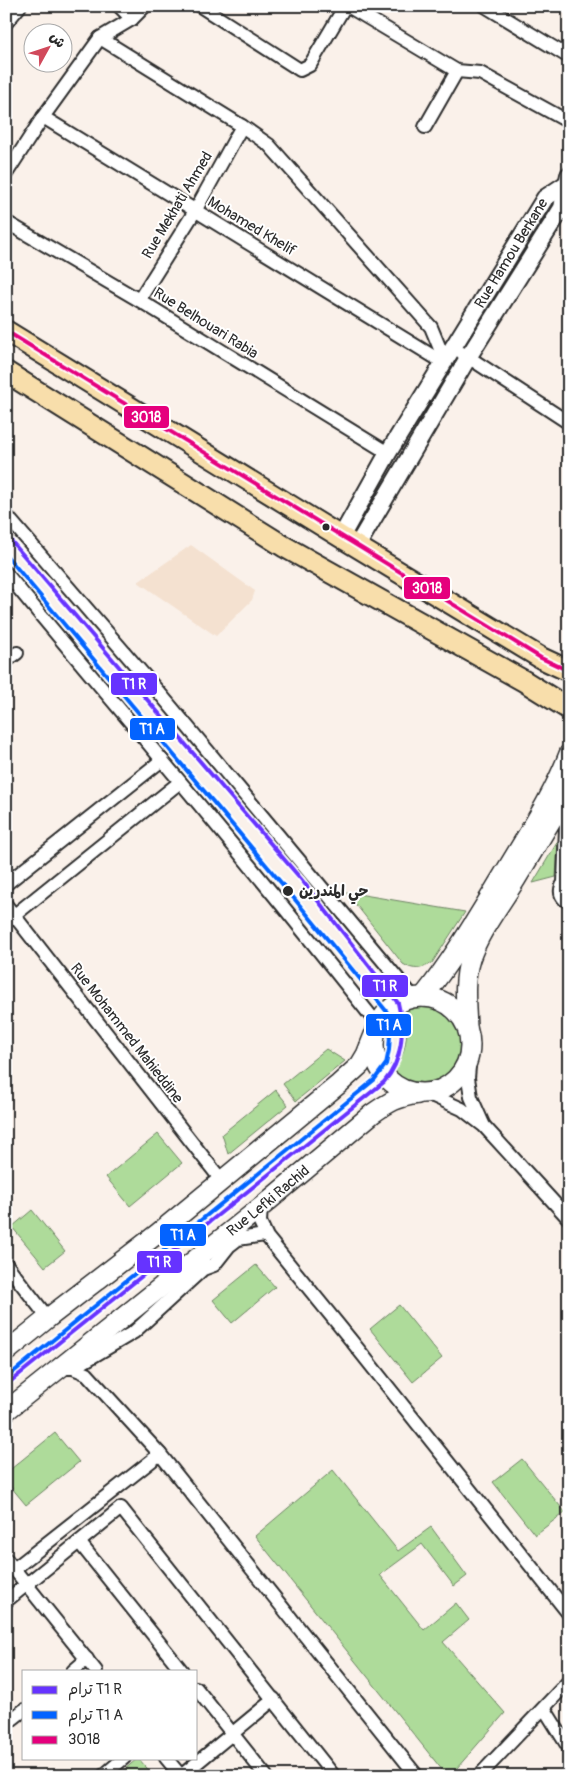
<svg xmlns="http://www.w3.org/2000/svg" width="575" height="1782" viewBox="0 0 575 1782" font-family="Pangolin,'Playpen Sans Arabic',sans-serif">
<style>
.built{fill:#f4e1d0}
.green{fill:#aedb9a;stroke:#6c8362}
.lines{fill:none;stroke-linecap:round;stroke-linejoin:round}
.minor-casing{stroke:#2b2b2b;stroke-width:16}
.tertiary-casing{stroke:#2b2b2b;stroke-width:20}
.secondary-casing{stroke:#2b2b2b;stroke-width:22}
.primary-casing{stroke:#2b2b2b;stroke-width:24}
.minor{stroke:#fff;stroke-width:12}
.tertiary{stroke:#fff;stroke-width:16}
.secondary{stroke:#fff;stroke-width:19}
.primary{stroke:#f8deab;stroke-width:20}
.bus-1-casing{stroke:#fff;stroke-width:8}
.bus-1{stroke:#e5007d;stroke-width:4}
.tram-1-casing{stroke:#fff;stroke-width:8}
.tram-2-casing{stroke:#fff;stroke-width:8}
.tram-1{stroke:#63f;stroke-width:4}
.tram-2{stroke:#0363ff;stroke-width:4}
.bus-dot{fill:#2b2b2b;stroke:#fff;stroke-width:2}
.labels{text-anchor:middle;stroke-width:4;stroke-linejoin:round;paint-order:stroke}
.street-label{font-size:15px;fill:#2b2b2b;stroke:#fff}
.stop-label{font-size:15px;font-weight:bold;fill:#2b2b2b;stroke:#fff;text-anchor:start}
.line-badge{stroke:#fff;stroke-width:2}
.badge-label{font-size:14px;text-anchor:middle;font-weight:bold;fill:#fff}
</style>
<rect width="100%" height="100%" fill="#faf1ea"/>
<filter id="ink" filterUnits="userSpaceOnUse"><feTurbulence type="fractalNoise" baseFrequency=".02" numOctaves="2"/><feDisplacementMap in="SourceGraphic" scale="10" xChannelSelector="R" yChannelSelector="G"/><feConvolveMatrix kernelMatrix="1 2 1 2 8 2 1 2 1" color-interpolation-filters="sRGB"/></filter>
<g filter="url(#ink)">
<!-- built -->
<path class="built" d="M191,545L255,591L252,600L216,636L138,582Z"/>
<!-- green -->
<g class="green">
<path d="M558,841L556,877L533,883Z"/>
<path d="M346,892L465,912L432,963C422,969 414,971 403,964Z"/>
<path d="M420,1004C497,1014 457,1119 393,1075C405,1054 411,1032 403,1008Z"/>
<path d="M326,1049L345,1061L296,1101L283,1084Z"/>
<path d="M276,1090L288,1105L228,1154L222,1134Z"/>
<path d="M158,1134L182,1163L130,1206L106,1177Z"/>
<path d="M32,1210L65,1251L45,1267L12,1227Z"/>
<path d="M256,1265L275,1287L232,1323L213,1300Z"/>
<path d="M399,1305L442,1358L413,1382L370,1329Z"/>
<path d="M55,1433L79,1462L26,1505L6,1481V1473Z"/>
<path d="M522,1459L565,1512L535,1535L493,1482Z"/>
<path d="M333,1470L398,1551L431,1527L467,1576L454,1586L422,1544L380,1575L424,1630L456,1603L469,1620L443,1642L505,1713L450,1776H447L255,1536Z"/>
<path d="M138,1758L154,1776H117Z"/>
</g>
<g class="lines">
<defs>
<g id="minor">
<path d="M119,6L132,19"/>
<path d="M200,6L300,70L310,65L345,6"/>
<path d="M348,6L457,71L480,73L569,122"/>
<path d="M485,6L569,57"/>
<path d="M6,23L20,6"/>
<path d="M100,38L242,126L269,145L431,327L445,361"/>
<path d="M43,117L444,363"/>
<path d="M425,127L457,71"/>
<path d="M6,174L43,117L100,38L132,19L145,6"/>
<path d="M6,222L139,300L388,453"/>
<path d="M139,300L195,211L242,126"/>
<path d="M462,353L569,423"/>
<path d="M6,515L162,696L414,998"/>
<path d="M6,573C57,636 110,697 162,760C235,847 307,935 378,1025"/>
<path d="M6,661L17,653"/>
<path d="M569,881L562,886C559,893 562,899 569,902"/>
<path d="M564,883L567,798"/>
<path d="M6,884L162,760"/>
<path d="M6,905L222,1181"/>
<path d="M6,922L180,782"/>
<path d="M470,1055L468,1078L471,1097L483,1124"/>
<path d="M429,1094L462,1109L484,1126L569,1219"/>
<path d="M261,1207L260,1222L267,1237L350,1339L569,1614"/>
<path d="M6,1264L48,1318"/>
<path d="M59,1368H73L87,1374L160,1454L417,1776"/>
<path d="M73,1368L134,1332L203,1269L214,1265L229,1246L238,1239L265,1235"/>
<path d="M79,1542L182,1671"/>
<path d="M6,1559L96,1671"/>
<path d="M14,1569L160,1454"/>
<path d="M6,1601L121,1508L334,1776"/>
<path d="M73,1671L87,1659"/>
<path d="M196,1688L266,1776"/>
<path d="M544,1708L569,1748"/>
<path d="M6,1724L24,1710"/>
<path d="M166,1758L181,1776"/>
<path d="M103,1776L124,1758"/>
<path d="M181,1776L274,1699"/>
<path d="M479,1776L569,1681"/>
</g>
<g id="tertiary">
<path id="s1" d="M341,537L388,453L545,198L566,184"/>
<path d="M357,546L469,356L562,208L569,175"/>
</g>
<g id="secondary">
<circle cx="422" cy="1045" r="48"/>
<path d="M423,997C455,957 480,913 507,869C529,832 554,794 569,754"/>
<path d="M467,1027C466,1005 463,981 470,959C480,930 500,905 516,879C534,850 551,820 569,791"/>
<path d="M6,1352L48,1318L157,1234L339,1084L360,1065L366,1055L374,1035"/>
<path id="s2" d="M6,1411L261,1207L372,1114C389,1102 397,1097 418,1094"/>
</g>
<g id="primary">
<path d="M6,331L341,537L541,658L569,671"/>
<path d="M6,372L285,547L524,681L569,709"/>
</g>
</defs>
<!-- minor casing -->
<use href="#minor" class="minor-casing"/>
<!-- tertiary casing -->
<use href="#tertiary" class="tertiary-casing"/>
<!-- secondary casing -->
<use href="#secondary" class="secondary-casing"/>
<!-- primary casing -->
<use href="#primary" class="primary-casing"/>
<!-- minor -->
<use href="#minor" class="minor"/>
<!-- tertiary -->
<use href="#tertiary" class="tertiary"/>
<!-- secondary -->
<use href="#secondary" class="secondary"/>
<!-- primary -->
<use href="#primary" class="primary"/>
<defs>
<path id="bus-1" d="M6,331L541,658L569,671"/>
</defs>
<!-- bus-1 casing -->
<use href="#bus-1" class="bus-1-casing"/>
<!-- bus-1 -->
<use href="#bus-1" class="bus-1"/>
<defs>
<path id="tram-1" d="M6,535L301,879L398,1003C405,1030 403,1060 384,1082L6,1385"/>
<path id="tram-2" d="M6,555L288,891L387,1012L390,1035L389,1050L386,1064L374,1080L6,1378"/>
</defs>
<!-- tram-1 casing -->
<use href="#tram-1" class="tram-1-casing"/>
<!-- tram-2 casing -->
<use href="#tram-2" class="tram-2-casing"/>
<!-- tram-1 -->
<use href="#tram-1" class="tram-1"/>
<!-- tram-2 -->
<use href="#tram-2" class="tram-2"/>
</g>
</g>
<!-- markers -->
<g class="bus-dot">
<circle cx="326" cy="527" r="4.5"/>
<circle cx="288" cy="891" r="6"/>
</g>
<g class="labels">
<!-- street labels -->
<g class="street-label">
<text transform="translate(177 205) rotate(-59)" y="5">Rue Mekhati Ahmed</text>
<text transform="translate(252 226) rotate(31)" y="5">Mohamed Khelif</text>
<text dy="5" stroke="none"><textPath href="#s1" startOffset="331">Rue Hamou Berkane</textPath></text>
<text transform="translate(206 323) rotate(32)" y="5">Rue Belhouari Rabia</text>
<text transform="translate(127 1033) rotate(52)" y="5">Rue Mohammed Mahieddine</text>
<text dy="5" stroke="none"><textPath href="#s2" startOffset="336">Rue Lefki Rachid</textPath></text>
</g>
<!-- stop labels -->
<g class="stop-label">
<text x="299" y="896">حي المندرين</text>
</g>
</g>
<g class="line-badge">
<rect x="123" y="405" width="47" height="24" rx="5" fill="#e5007d"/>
<rect x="403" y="576" width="48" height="24" rx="5" fill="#e5007d"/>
<rect x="110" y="672" width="48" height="24" rx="5" fill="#63f"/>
<rect x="129" y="717" width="47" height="24" rx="5" fill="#0363ff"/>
<rect x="361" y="974" width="48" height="24" rx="5" fill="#63f"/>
<rect x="365" y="1013" width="47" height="24" rx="5" fill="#0363ff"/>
<rect x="159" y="1223" width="48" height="24" rx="5" fill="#0363ff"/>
<rect x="136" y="1250" width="47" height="24" rx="5" fill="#63f"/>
</g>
<g class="badge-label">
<text x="146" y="422">3018</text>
<text x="427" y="593">3018</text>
<text x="134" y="689">T1 R</text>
<text x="152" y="734">T1 A</text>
<text x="385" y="991">T1 R</text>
<text x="389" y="1030">T1 A</text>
<text x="183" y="1240">T1 A</text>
<text x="159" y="1267">T1 R</text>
</g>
<!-- margin -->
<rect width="575" height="1782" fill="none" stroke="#fff" stroke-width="25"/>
<rect x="12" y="12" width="550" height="1757" fill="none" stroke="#2b2b2b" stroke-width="2" filter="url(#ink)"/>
<!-- legend -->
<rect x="22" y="1670" width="175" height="90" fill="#ffffff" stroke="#aaaaaa"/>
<rect x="32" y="1686" width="25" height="8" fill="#6633ff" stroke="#aaaaaa"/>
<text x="68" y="1694" font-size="15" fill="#2b2b2b">ترام T1 R</text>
<rect x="32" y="1711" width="25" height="8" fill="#0363ff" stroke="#aaaaaa"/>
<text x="68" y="1720" font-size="15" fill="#2b2b2b">ترام T1 A</text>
<rect x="32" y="1736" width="25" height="8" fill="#e5007d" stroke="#aaaaaa"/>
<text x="68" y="1744" font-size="15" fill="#2b2b2b">3018</text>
<!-- north arrow -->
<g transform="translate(48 48) rotate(50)"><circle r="24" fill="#ffffff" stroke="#aaaaaa"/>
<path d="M0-4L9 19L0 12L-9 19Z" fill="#d1495b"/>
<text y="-8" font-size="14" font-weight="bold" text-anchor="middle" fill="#2b2b2b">ش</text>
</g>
</svg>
